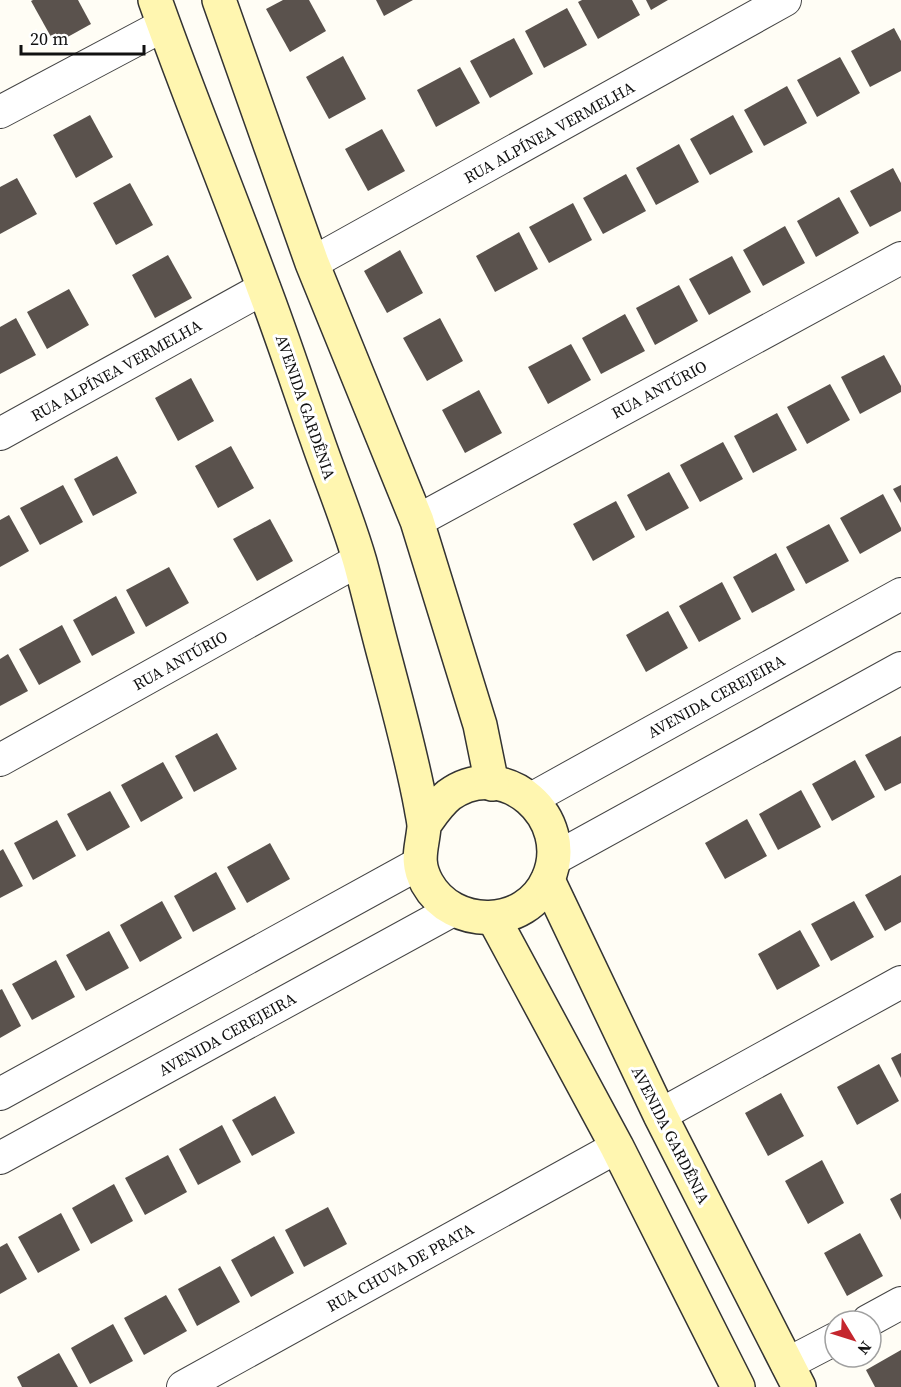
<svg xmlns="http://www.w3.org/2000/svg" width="901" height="1387" viewBox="0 0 901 1387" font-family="'Source Serif 4',serif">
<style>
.building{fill:#5a524d}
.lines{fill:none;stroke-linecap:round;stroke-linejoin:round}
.street-casing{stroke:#444;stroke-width:34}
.secondary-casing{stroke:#333;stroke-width:36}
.street{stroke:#fff;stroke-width:32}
.secondary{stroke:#fff6b0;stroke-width:33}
.labels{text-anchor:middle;stroke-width:6;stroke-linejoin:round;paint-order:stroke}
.street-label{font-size:16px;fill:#111;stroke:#fff}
</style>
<rect width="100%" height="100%" fill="#fffdf5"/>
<!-- building -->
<g class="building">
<path d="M33,0H78L91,24L55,44L31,1Z"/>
<path d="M283,0H309L326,31L290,52L266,9Z"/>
<path d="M376,0H413L384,16Z"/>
<path d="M582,0H632L640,15L598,39L578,2Z"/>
<path d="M646,0H668L651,10Z"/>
<path d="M567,8L587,45L544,68L525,31Z"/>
<path d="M894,28L901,41V71L870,87L851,51Z"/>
<path d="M514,38L533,74L490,98L470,61Z"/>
<path d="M343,56L366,99L329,119L306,77Z"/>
<path d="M840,57L860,93L817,117L797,80Z"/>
<path d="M460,67L480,103L436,127L417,90Z"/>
<path d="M787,86L807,123L764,146L744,110Z"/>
<path d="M90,115L113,157L76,178L53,135Z"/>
<path d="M733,115L753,152L710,175L690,139Z"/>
<path d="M382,129L405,171L368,191L345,149Z"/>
<path d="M679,144L699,182L656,205L636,168Z"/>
<path d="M893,168L901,183V211L870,227L850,191Z"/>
<path d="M626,174L646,211L603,234L583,198Z"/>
<path d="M17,178L37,214L0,234V187Z"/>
<path d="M130,183L153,225L116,245L93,203Z"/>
<path d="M839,197L859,233L816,257L797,221Z"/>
<path d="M573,203L592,240L549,263L529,227Z"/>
<path d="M785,226L805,263L763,286L743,250Z"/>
<path d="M519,232L538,269L495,292L476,256Z"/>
<path d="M400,250L423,293L387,313L364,271Z"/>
<path d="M168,255L192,298L155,318L132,275Z"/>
<path d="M732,256L751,292L709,315L689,279Z"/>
<path d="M679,285L698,321L655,345L636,308Z"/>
<path d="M69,289L89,325L47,349L27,312Z"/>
<path d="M625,314L645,351L601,374L582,338Z"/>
<path d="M16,318L36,355L0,374V327Z"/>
<path d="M440,318L463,361L427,381L403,338Z"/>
<path d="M571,344L591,380L548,404L528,367Z"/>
<path d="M884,355L901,386V392L860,414L841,377Z"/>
<path d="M191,378L214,421L178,441L155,398Z"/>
<path d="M830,384L850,420L807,444L787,407Z"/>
<path d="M479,390L502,433L465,453L442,410Z"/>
<path d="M777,413L797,450L753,473L734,436Z"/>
<path d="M723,442L743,479L700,502L680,465Z"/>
<path d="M231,446L254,488L218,508L195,466Z"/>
<path d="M117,456L137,493L93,516L74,479Z"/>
<path d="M669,472L689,508L646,531L627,495Z"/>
<path d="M63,485L83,522L40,545L20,508Z"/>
<path d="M901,485V503L893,489Z"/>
<path d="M883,494L901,528V531L860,554L840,518Z"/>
<path d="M616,501L635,537L593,561L573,524Z"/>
<path d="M9,515L29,551L0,567V520Z"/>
<path d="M270,519L293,561L257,581L233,539Z"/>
<path d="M829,524L849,561L806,584L786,547Z"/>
<path d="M776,553L795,590L752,613L733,577Z"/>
<path d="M169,567L189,603L146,627L126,590Z"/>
<path d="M722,582L741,619L699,642L679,606Z"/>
<path d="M116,596L135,633L92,656L73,620Z"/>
<path d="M668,611L688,648L646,672L626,635Z"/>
<path d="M62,625L81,662L39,685L19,649Z"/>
<path d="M8,654L28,691L0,706V659Z"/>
<path d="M217,733L237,769L194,792L175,756Z"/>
<path d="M901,736V783L885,791L865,755Z"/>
<path d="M855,760L875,797L832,821L812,784Z"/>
<path d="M163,762L183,798L141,822L121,785Z"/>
<path d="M801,790L821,827L778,850L759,814Z"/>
<path d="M110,791L130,827L87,851L67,814Z"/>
<path d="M747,819L767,856L725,879L705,843Z"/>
<path d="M57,820L76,856L33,880L14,843Z"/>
<path d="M270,843L290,879L247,903L227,867Z"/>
<path d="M3,849L23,886L0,898V851Z"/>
<path d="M216,872L236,909L193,932L174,896Z"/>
<path d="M901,875V922L885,931L865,895Z"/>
<path d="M162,901L182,938L140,962L120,925Z"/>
<path d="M854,901L874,937L831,961L811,924Z"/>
<path d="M800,930L820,966L777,990L758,954Z"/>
<path d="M109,931L129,968L86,991L66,955Z"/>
<path d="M56,960L75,997L32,1020L12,984Z"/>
<path d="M2,989L21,1026L0,1038V990Z"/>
<path d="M901,1053V1078L891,1058Z"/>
<path d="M879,1064L899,1101L857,1125L837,1087Z"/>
<path d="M781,1093L804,1136L768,1156L745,1113Z"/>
<path d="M275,1096L295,1133L252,1156L232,1120Z"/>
<path d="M222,1125L241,1162L198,1185L179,1149Z"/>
<path d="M168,1155L187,1192L145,1215L125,1178Z"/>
<path d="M822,1160L844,1203L808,1224L785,1181Z"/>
<path d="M114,1184L133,1221L91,1244L72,1208Z"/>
<path d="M901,1193V1220L890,1199Z"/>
<path d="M328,1207L347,1244L304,1267L285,1230Z"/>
<path d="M61,1213L80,1250L38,1273L18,1237Z"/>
<path d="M860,1233L883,1276L847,1296L824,1253Z"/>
<path d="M274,1236L294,1273L251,1297L231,1260Z"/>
<path d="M7,1243L27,1279L0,1294V1247Z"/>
<path d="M220,1266L240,1302L197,1326L178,1289Z"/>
<path d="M166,1295L187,1331L144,1355L124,1318Z"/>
<path d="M113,1324L133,1361L90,1384L71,1348Z"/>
<path d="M901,1350V1387H875L866,1370Z"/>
<path d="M59,1353L78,1387H22L17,1377Z"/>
</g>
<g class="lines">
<defs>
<g id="street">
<path d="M0,112L164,25"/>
<path d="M312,263L785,0"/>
<path d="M0,434L264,288"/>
<path d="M417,521L901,258"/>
<path d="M0,760L359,560"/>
<path d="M531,799L901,594"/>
<path d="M554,859L901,668"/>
<path d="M0,1094L420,863"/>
<path d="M660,1115L901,982"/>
<path d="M0,1158L453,910"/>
<path d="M868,1321L901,1303"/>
<path d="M787,1364L835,1339"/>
<path d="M183,1387L617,1147"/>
</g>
<g id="secondary">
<path d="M155,0C189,96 228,190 263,286C282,336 299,388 317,439C331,480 348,520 360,562C369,595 377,629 386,662C399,711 412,758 421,807C422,814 424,821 424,827C422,849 415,861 427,883C453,930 526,929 548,879C575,818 504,755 449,795C438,804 432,814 424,825"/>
<path d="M219,0L312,263L417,521L480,725L492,784"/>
<path d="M548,880L660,1115L799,1387"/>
<path d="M494,919L617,1147L738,1387"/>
</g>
</defs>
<!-- street casing -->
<use href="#street" class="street-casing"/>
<!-- secondary casing -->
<use href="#secondary" class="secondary-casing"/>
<!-- street -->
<use href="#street" class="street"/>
<!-- secondary -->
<use href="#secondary" class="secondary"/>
</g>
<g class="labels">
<!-- street labels -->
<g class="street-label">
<text transform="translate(549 132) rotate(-29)" y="6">RUA ALPÍNEA VERMELHA</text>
<text transform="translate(116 370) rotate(-29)" y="6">RUA ALPÍNEA VERMELHA</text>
<text transform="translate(659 389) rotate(-28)" y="6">RUA ANTÚRIO</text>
<text transform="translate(306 407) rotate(71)" y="6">AVENIDA GARDÊNIA</text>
<text transform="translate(180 660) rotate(-29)" y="6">RUA ANTÚRIO</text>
<text transform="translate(716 696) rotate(-29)" y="6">AVENIDA CEREJEIRA</text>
<text transform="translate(227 1034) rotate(-29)" y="6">AVENIDA CEREJEIRA</text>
<text transform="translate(671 1135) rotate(63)" y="6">AVENIDA GARDÊNIA</text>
<text transform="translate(400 1267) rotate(-29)" y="6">RUA CHUVA DE PRATA</text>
</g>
</g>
<!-- north arrow -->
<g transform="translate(853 1339) rotate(128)"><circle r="28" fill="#ffffff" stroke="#a0a0a0" stroke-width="1.5"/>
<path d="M0-4.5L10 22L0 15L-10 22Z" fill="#c4262e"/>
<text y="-9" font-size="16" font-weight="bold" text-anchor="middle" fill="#111111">N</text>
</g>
<!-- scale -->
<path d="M21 45v9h123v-9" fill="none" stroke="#111111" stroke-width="3"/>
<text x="30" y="45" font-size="18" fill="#111111" stroke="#ffffff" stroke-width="4.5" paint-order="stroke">20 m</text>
</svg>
